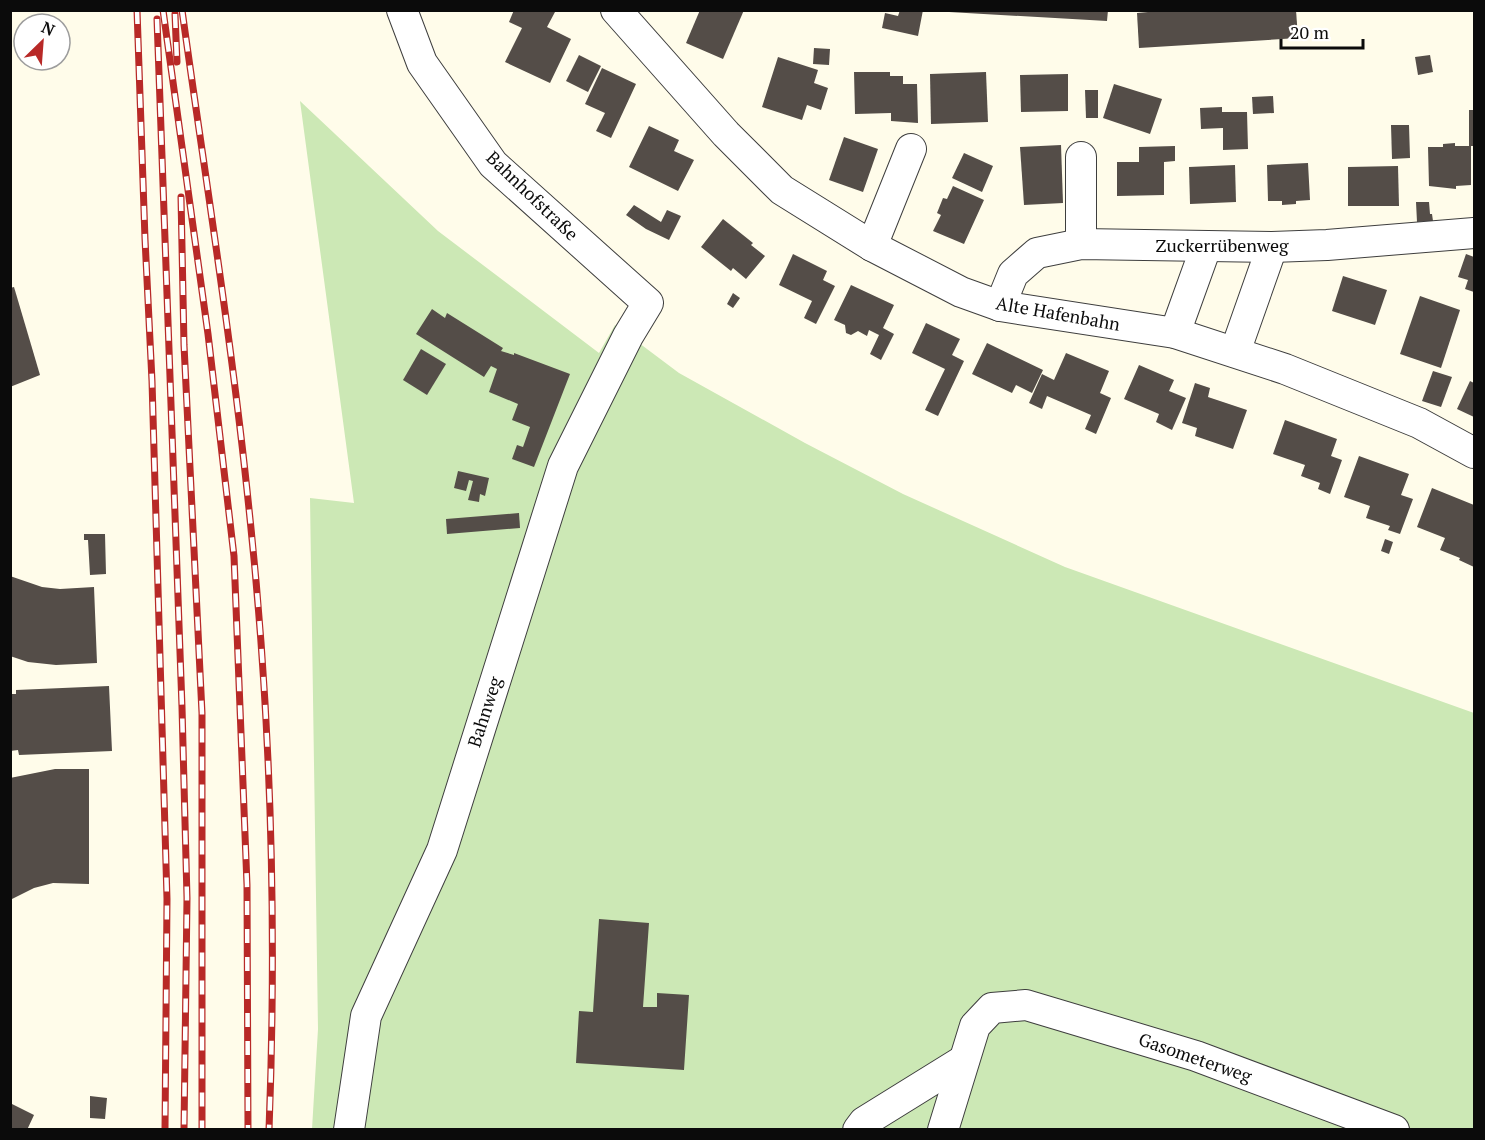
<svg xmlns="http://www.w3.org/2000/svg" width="1485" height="1140" viewBox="0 0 1485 1140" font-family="'PT Serif',serif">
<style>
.grass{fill:#cce8b5}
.building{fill:#544d48}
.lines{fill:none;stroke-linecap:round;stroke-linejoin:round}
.minor-casing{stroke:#3e3e3e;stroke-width:32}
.minor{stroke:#fff;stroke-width:30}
.rail-casing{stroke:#b82927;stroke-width:7}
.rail{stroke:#fff;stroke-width:4.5;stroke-dasharray:14;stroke-linecap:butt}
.labels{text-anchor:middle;stroke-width:6;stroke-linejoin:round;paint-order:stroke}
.street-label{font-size:18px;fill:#0b0b0b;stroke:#fff}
</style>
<rect width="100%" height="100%" fill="#fffcea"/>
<!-- grass -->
<path class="grass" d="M300,101L438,231L599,353L615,325L679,373L805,443L903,494L1065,567L1474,713V1129H312L318,1029L310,498L354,503Z"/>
<!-- building -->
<g class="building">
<path d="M514,10L555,12L547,27L571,39L550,83L505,62L522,28L509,22Z"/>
<path d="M700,10H744L723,59L686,43Z"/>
<path d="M900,10H923L918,36L882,28L885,13L898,16Z"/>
<path d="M949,10H1108L1107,21L949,12Z"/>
<path d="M1170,10H1296L1298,38L1139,48L1137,13Z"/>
<path d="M814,48L830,49L829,65L813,64Z"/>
<path d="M579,55L601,66L588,92L566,81Z"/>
<path d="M1430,55L1433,72L1418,75L1415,57Z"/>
<path d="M778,57L818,70L814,83L828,88L821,110L807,105L802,120L762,107Z"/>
<path d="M602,68L636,84L611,138L596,131L605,113L585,104Z"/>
<path d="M854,72H890V76H903V84H917L918,123L891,121V113L855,114Z"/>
<path d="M986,72L988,122L931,124L930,74Z"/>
<path d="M1068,74V111L1021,112L1020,75Z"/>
<path d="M1114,84L1162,99L1150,134L1103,118Z"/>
<path d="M1085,90H1098V118H1086Z"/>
<path d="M1273,96L1274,113L1253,114L1252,97Z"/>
<path d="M1222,107V112H1247L1248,149L1223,150V128L1201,129L1200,108Z"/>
<rect x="1469" y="110" width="5" height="36"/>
<path d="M1391,125H1409L1410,158L1392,159Z"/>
<path d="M649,126L679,140L674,151L694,160L678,191L629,167Z"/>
<path d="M844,137L878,149L863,192L829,180Z"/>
<path d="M1455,143V146H1471V185L1456,186V189L1429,186L1428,147H1443V144Z"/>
<path d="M1061,145L1063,203L1024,205L1020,147Z"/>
<path d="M1175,146V161L1164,162V195L1117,196V162H1139V147Z"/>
<path d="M964,153L993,166L982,192L952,178Z"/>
<path d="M1308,163L1310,200L1296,201V204L1282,205V201H1268L1267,165Z"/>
<path d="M1235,165L1236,202L1190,204L1189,167Z"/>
<path d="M1398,166L1399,206H1348V167Z"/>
<path d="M953,186L984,200L964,244L933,231L941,215L937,213L943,198L947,199Z"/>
<path d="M1416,202H1429L1430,214H1432L1433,221L1417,222Z"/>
<path d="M634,205L661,222L667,210L681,216L669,240L646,229L626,215Z"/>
<path d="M723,219L753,243L751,245L765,256L746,279L733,268L731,271L701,247Z"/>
<path d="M793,254L827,271L823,280L835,286L816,324L804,318L812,301L779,285Z"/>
<path d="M1466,254L1474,257V292L1465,289L1468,280L1458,277Z"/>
<path d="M1343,276L1387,290L1375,325L1332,311Z"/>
<path d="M851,285L894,305L883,328L894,334L881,360L870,354L879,335L869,330L867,336L858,331L851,335L846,333L845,325L834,320Z"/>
<path d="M14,287L40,375L10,387V288Z"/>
<path d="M733,293L740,298L733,308L727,304Z"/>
<path d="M1420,296L1460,310L1441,368L1400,354Z"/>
<path d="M432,309L445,318L447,313L503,348L501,351L514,355V353L570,374L534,467L512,459L517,445L523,447L530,427L512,420L518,404L489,392L497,369L491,366L484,377L416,334Z"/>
<path d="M926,323L960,339L952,355L964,361L938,416L925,410L945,369L912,353Z"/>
<path d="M987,343L1043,370L1032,393L1016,385L1012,393L972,374Z"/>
<path d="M421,349L446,364L427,395L403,380Z"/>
<path d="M1066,353L1109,371L1100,393L1111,398L1096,434L1085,429L1091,415L1047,396L1042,409L1029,403L1042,374L1054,380Z"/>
<path d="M1139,365L1174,380L1169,391L1186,398L1172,430L1156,422L1159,414L1124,399Z"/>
<path d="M1433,371L1452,377L1441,407L1422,401Z"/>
<path d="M1470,381L1474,383V417L1457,409Z"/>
<path d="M1195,383L1210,388L1208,397L1247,410L1233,449L1195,436L1197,428L1182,423Z"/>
<path d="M1285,420L1337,439L1331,456L1342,460L1330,494L1318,489L1320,483L1301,476L1305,465L1273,454Z"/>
<path d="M1359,456L1409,474L1401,495L1413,499L1400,534L1388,530L1390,526L1366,518L1370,506L1344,497Z"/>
<path d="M458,471L489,478L485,496L480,494L479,502L468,500L473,481L469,480L466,491L454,488Z"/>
<path d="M1432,488L1474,505V567L1459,560L1460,558L1440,550L1445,538L1417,527Z"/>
<path d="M519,513L520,528L447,534L446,519Z"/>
<path d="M84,534H105L106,574L90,575L88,540H84Z"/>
<path d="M1385,539L1393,542L1389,554L1381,551Z"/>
<path d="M10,576L42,587L60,589L94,587L97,663L56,665L28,662L10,656Z"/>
<path d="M109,686L112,751L19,755L18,750L10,751V694H16V690Z"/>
<path d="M55,769H89V884L53,883L34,888L10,900V778Z"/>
<path d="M599,919L649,923L643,1007H657V993L689,995L684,1070L576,1063L579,1011L593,1012Z"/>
<path d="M90,1096L107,1098L105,1119L90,1118Z"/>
<path d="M10,1103L34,1115L27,1130H10Z"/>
</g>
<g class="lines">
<defs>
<g id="minor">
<path d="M616,10L726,134L782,190L872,246L961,292L1000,306L1175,333L1285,369L1419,423L1474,453"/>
<path d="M1081,157V244"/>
<path d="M872,246L911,149"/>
<path d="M1000,306L1013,274L1037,253L1081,244L1272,247L1327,245L1474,233"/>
<path d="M1175,333L1206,247"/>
<path d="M1235,352L1272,247"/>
<path d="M349,1130L366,1016L442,850L563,466L628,336L648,303L493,164L422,63L402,10"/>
<path d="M858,1130L864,1122L964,1060"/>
<path d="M943,1130L975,1026L992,1008L1026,1005L1196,1056L1394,1130"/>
</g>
</defs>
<!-- minor casing -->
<use href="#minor" class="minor-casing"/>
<!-- minor -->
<use href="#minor" class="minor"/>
<defs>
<g id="rail">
<path d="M137,10L145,239L152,381L167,899L165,1130"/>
<path d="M163,10L208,334L234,556L247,885L248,1130"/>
<path d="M182,10C205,176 232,342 249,509C271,715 277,923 269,1130"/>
<path d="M175,14L177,62"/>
<path d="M157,19L182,707L187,898L184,1130"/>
<path d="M181,197L184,345L202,713V1130"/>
</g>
</defs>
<!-- rail casing -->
<use href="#rail" class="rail-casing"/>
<!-- rail -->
<use href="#rail" class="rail"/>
</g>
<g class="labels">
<!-- street labels -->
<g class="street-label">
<text transform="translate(532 196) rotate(44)" y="6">Bahnhofstraße</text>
<text x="1222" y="252">Zuckerrübenweg</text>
<text transform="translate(1058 314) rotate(10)" y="6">Alte Hafenbahn</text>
<text transform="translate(485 712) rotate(-72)" y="6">Bahnweg</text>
<text transform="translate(1195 1058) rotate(19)" y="6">Gasometerweg</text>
</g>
</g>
<!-- border -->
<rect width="1485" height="1140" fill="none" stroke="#0b0b0b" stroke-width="24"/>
<!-- north arrow -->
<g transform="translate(42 42) rotate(25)"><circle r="28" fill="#ffffff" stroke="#9d9d9d" stroke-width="1.5"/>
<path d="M0-4.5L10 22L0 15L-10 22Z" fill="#b82927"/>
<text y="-9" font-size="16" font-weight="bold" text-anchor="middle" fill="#0b0b0b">N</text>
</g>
<!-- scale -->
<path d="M1281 39v9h82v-9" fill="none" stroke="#0b0b0b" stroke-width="3"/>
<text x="1290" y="39" font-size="18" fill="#0b0b0b" stroke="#ffffff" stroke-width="4.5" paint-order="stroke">20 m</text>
</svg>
